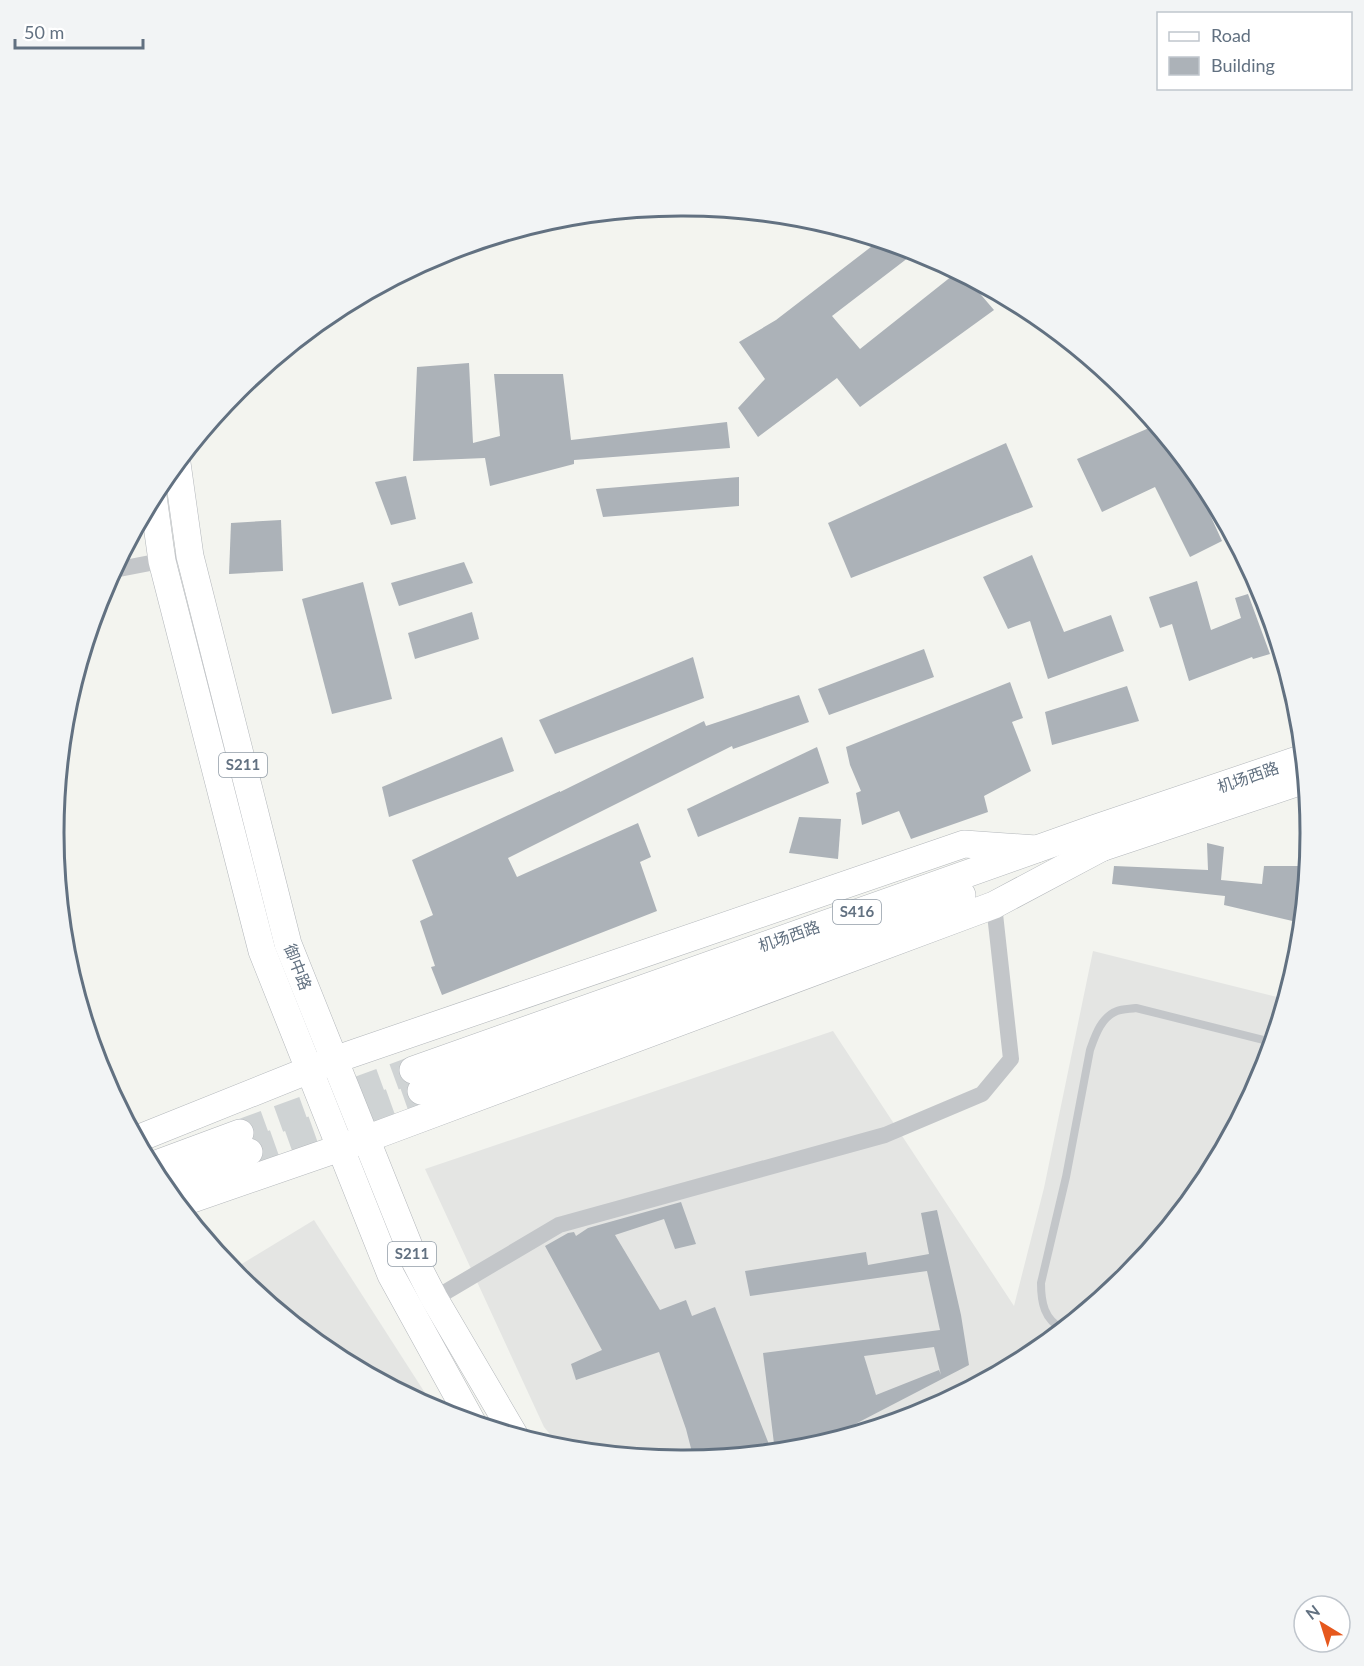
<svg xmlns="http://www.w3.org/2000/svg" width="1364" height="1666" viewBox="0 0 1364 1666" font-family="Lato,'Noto Sans SC',sans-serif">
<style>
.built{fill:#e4e5e3}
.building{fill:#acb2b8;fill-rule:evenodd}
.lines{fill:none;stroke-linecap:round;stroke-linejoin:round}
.primary-tunnel{stroke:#cfd3d4;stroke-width:27;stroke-dasharray:27 14;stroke-linecap:butt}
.primary-casing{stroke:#b3b7bb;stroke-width:28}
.lane{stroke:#c3c6c9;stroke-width:8}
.street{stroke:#c3c6c9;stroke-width:16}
.primary{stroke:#fff;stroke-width:27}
.labels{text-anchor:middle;stroke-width:6;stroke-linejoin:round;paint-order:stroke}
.shield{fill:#fff;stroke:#919ca7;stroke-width:1.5}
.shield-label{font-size:15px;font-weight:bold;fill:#627181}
.street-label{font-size:16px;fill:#627181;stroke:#fff}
.rim{fill:none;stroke:#627181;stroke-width:3}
</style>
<rect width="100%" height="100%" fill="#f3f4ef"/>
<!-- built -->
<g class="built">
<path d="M1093,951L1285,999L1262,1074L1204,1182L1126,1277L1031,1355L922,1413L804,1449L682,1461L562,1449L544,1427L425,1169L833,1031L1014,1306L1044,1188Z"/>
<path d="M314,1220L436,1410L333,1355L238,1277L232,1270Z"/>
</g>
<!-- building -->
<g class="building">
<path d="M880,240L917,251L832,316L860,349L957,272L964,275L994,310L860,407L837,378L758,437L738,408L765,379L739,342L776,320Z"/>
<path d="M469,363L473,443L500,436L494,374H563L571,440L727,422L730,448L574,460V464L490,486L485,458L413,461L417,367Z"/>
<path d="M1156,425L1186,462L1222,541L1190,557L1155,487L1102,512L1077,459Z"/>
<path d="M1006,443L1033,507L851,578L828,523Z"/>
<path d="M406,476L416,519L391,525L375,482Z"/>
<path d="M739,477V506L603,517L596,489Z"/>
<path d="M281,520L283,571L229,574L231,523Z"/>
<path d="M1032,555L1064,632L1111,615L1124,651L1048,679L1030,621L1008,629L983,577Z"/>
<path d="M464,562L473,583L399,606L391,583Z"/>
<path d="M1197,581L1211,630L1241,618L1235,598L1248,594L1270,654L1253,659L1252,657L1189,681L1172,624L1160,628L1149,597Z"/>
<path d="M363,582L392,699L332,714L302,599Z"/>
<path d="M472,612L479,639L415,659L408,633Z"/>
<path d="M924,649L934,677L829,715L818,689Z"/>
<path d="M693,657L704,698L555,754L539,720Z"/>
<path d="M1010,682L1023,718L1012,722L1031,771L984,796L988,812L911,839L899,811L862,825L856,793L861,791L850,765L846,747Z"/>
<path d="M1127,686L1139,721L1052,745L1045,712Z"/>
<path d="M799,695L809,722L733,749L732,746L508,858L517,877L638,823L651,857L640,862L657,911L442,995L431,967L435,966L420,921L433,915L412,860L560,791V792L704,721L706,726Z"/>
<path d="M502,737L514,771L389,817L382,787Z"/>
<path d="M817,747L829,783L698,837L687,809Z"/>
<path d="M799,817L841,819L838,859L789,853Z"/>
<path d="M1207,843L1224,847L1221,880L1262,884L1264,866H1307L1301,923L1224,905L1225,896L1112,884L1114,866L1208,870Z"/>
<path d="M681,1202L696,1244L675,1249L664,1219L615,1235L660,1310L686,1300L692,1316L715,1307L772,1452L694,1460L686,1429L659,1352L576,1380L571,1364L602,1350L545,1246L568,1233L574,1232L576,1236L588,1228Z"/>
<path d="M937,1210L961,1315L969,1365L809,1448L794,1450L791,1443L775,1452L763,1353L940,1330L927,1271L750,1296L745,1271L866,1252L868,1265L929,1254L921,1213ZM934,1347L941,1375L939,1370L876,1395L864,1356Z"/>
</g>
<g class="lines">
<!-- primary-tunnel -->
<g class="primary-tunnel">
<path d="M240,1133L413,1070"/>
<path d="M249,1152L421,1091"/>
</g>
<defs>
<g id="primary">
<path d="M177,463L190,556L288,944L415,1261L434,1298L515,1436"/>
<path d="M153,496L162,561L262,951L391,1275L472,1422"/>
<path d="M1086,853L1305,780"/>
<path d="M413,1070L1096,828L1303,758"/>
<path d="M421,1091L962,895"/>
<path d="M137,1139L334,1060L964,844L1036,849"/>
<path d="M151,1166L240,1133"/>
<path d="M162,1185L249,1152"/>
<path d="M178,1204L366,1139L994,905L1103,847"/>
</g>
</defs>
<!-- primary casing -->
<use href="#primary" class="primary-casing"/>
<!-- lane -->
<path class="lane" d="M1063,1329C1044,1320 1041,1302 1041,1283L1066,1177L1090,1050C1095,1036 1101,1017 1117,1011C1122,1009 1130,1009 1136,1008L1272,1042"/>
<!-- street -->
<g class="street">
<path d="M114,570L171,559"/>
<path d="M427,1303L559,1225L885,1135L982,1094L1011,1059L994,905"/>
</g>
<!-- primary -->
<use href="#primary" class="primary"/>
</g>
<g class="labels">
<!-- shield labels -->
<g class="shield">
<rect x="219" y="753" width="48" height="24" rx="4.5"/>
<rect x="833" y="900" width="48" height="24" rx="4.5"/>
<rect x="388" y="1242" width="48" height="24" rx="4.5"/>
</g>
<g class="shield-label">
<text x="243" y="770">S211</text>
<text x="857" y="917">S416</text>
<text x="412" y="1259">S211</text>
</g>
<!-- street labels -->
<g class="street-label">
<text transform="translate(1248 777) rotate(-19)" y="6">机场西路</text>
<text transform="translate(789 936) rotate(-19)" y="6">机场西路</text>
<text transform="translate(298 967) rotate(69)" y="6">御中路</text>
</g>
</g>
<!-- crop -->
<path d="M0 0H1364V1666H0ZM681 216H683A617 617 0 0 1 1300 833V833A617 617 0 0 1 683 1450H681A617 617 0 0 1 64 833V833A617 617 0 0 1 681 216Z" fill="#f2f4f5" fill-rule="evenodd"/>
<path class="rim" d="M681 216H683A617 617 0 0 1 1300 833V833A617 617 0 0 1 683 1450H681A617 617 0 0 1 64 833V833A617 617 0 0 1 681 216Z"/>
<!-- legend -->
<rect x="1157" y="12" width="195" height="78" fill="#ffffff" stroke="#c0c6cd" stroke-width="1.5"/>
<rect x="1169" y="32" width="30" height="9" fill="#ffffff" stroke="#c0c6cd" stroke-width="1.5"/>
<text x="1211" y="42" font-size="18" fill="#627181">Road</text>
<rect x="1169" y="57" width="30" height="18" fill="#acb2b8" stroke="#c0c6cd" stroke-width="1.5"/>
<text x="1211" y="72" font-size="18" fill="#627181">Building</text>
<!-- north arrow -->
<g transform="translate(1322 1624) rotate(322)"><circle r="28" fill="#ffffff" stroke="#c0c6cd" stroke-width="1.5"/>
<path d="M0-4.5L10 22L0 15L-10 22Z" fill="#e6581d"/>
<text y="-9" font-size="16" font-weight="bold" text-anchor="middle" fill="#627181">N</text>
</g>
<!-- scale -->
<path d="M15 39v9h128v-9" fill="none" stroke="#627181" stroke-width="3"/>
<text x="24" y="39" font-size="18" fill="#627181" stroke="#ffffff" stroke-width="4.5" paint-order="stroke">50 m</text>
</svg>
